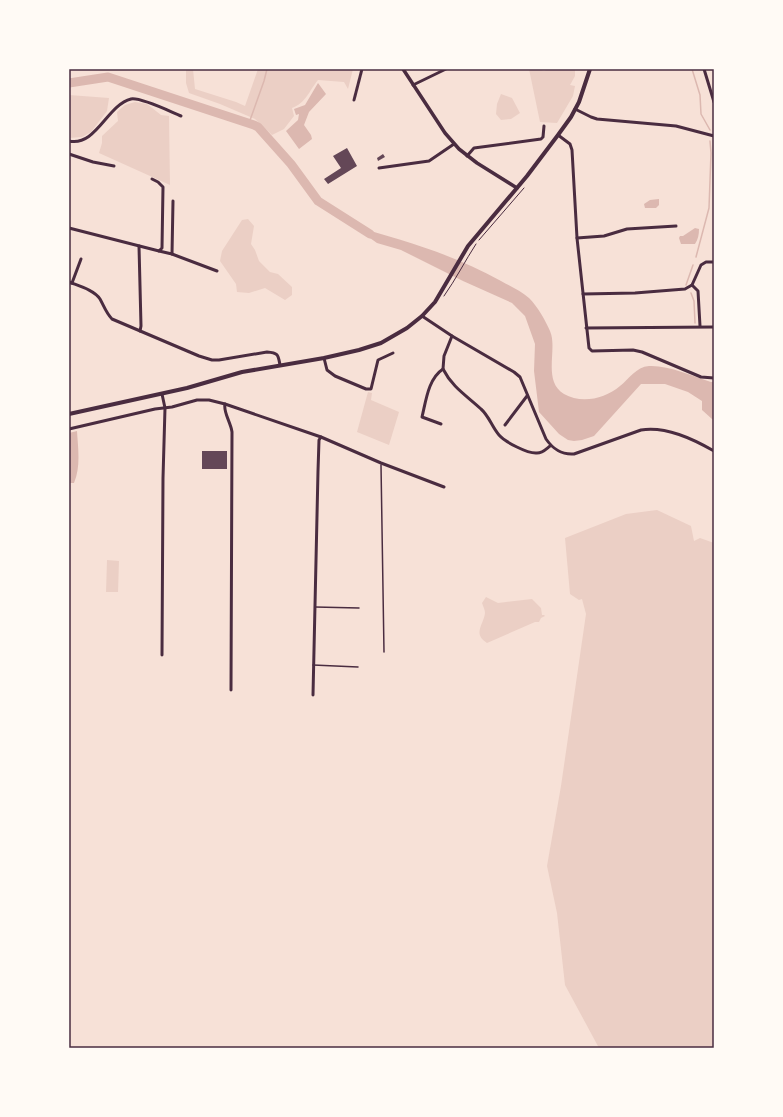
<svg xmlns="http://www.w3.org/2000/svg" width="783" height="1117" viewBox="0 0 783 1117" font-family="'Archivo Narrow',sans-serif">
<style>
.green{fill:#ebcfc5}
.water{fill:#dcb8b0}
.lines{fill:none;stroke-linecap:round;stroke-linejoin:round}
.stream{stroke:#dcb8b0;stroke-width:1.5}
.river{stroke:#dcb8b0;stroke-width:9}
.building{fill:#644757}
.path{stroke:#4a2c40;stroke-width:1}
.service{stroke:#4a2c40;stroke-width:1.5}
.minor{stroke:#4a2c40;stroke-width:3}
.tertiary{stroke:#4a2c40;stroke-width:3.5}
.secondary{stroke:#4a2c40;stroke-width:4}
.neatline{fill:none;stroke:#4a2c40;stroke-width:1.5}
</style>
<rect width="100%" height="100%" fill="#f7e1d7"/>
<!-- green -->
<g class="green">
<path d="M186,69H193L195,89L236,102L245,106L258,69H353L348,89L344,82L318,80C309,91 306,103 292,108L294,116L284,129L272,135L255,119L220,104L189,93L186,83Z"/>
<path d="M529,69H539L544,71L548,69H575V76L570,85L575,86L573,96L557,123L540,122Z"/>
<path d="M501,94L512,98L520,113L511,119L501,120L496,114L497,104Z"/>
<path d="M69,95L109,98L107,111L91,132L82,137L69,138Z"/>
<path d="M135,102L147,104L161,115L169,116L170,185L99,153L102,143V136L118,121L117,112L125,105Z"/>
<path d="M248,219L254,226L251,244L255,250L259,261L270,272L278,274L292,287V295L285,300L265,288L249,293L237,292L236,284L220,261L222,251L242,220Z"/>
<path d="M368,392L372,393L371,400L399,412L389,445L357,432Z"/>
<path d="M657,510L691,526L694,541L700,538L714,543V1048H599L565,985L557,913L547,866L561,786L586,614L582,599L579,600L570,594L565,538L626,514Z"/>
<path d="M107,560L119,561L118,592H106Z"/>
<path d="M486,597L498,603L532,599L541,608L542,615H544L545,616L541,618L539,622H535L487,643C472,634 484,624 485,613C485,610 483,606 482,603Z"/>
</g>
<!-- water -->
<g class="water">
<path d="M318,83L326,94L309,112L304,125L311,135L312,139L299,149L286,131L298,120L299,114L296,115L294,109L305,105Z"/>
<path d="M659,199V205L656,208H645L644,204L650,200Z"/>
<path d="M353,226C403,240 455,255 501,281C510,286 521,291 529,298C538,307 545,320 550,331C558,349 542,381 564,394C581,404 605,399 620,386C629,379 636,367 649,366C668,365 693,376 711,382H714V420L712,419L702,410V401L688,392L665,384H641L594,436L582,440L574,441L568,440L559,434L539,412L534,371L535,344L525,316L512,303L463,281L401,250L377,243Z"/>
<path d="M695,228L699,229C699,235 698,239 695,244H681L679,238L680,236H683Z"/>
<path d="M77,431C78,448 81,467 74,483H69V433Z"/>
</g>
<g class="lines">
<!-- stream -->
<g class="stream">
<path d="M692,69L700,95L701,114L710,130"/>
<path d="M249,123L264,81L267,69"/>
<path d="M696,257L709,208L711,153L710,141"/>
<path d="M686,285L693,265"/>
<path d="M691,293L694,301L695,323"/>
</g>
<!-- river -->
<path class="river" d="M69,83L108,77L254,125L258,127L291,164L318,201L370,234"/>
</g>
<!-- building -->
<g class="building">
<path d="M347,148L357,166L328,184L324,179L341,168L333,156Z"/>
<path d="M383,154L385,157L378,161L377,158Z"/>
<rect x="202" y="451" width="25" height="18"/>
</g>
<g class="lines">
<!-- path -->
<g class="path">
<path d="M479,240L524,188"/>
<path d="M444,296C456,279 465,261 476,244"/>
</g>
<!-- service -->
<g class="service">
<path d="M381,465L384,652"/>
<path d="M315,607L359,608"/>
<path d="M313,665L358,667"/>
</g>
<!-- minor -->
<g class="minor">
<path d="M704,69L714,102"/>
<path d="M413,85L446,69"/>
<path d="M354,100L362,69"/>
<path d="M575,109L591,117L597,119L676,126L714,136"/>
<path d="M558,135L570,144L572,150L577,238L589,348L592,351L633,350L642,352L701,377L714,378"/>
<path d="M69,141C96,147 107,105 131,99C141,97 171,112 181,116"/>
<path d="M69,154L93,162L114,166"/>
<path d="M467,156L474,148L541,139L543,137L544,126"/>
<path d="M379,168L429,161L454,144"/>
<path d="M69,228L159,251L162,248L163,187L158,182L152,179"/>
<path d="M577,238L604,236L627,229L676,226"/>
<path d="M139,246L141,326L140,331"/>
<path d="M159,251L172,254L173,201"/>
<path d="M172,254L217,271"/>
<path d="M69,282C79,286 94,290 100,299C104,306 106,313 112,319L199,356L212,360H219L267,352C279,353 278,355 280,365"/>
<path d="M72,283L81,259"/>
<path d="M692,285L698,291L700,326"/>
<path d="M583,294L635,293L685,289L692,285L701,265L706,262H714"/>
<path d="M422,316L452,336L514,372L520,377L546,439C553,449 561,455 574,454L641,430C666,426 693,439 714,451"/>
<path d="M586,328L714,327"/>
<path d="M324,358L327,370L335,376L366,389H371L378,360L393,353"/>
<path d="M443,369C452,387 467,396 481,409C489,416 492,427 499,435C505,442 528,454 537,453C543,453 546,449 550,446"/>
<path d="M225,404C223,412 231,423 232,432L231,690"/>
<path d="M441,424L422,417C426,401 428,379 443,369L444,356L452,336"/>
<path d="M505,425L527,396"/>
<path d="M69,429L155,409L172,407L197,400H209L225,404L321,437L381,463L444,487"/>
<path d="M162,655L163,478L165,408L162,394"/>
<path d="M313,695L318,471L319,440L321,437"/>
</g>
<!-- tertiary -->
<path class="tertiary" d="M403,69L445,133L459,149L477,163L517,188"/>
<!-- secondary -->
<path class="secondary" d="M69,414L187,388L242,372L324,358L359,350L381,343L407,328L422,316L435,302L468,246L527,176L558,135L571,117L579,102L590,69"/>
</g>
<!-- border -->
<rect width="783" height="1117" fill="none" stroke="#fffaf5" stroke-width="140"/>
<rect x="70" y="70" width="643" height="977" class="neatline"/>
</svg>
